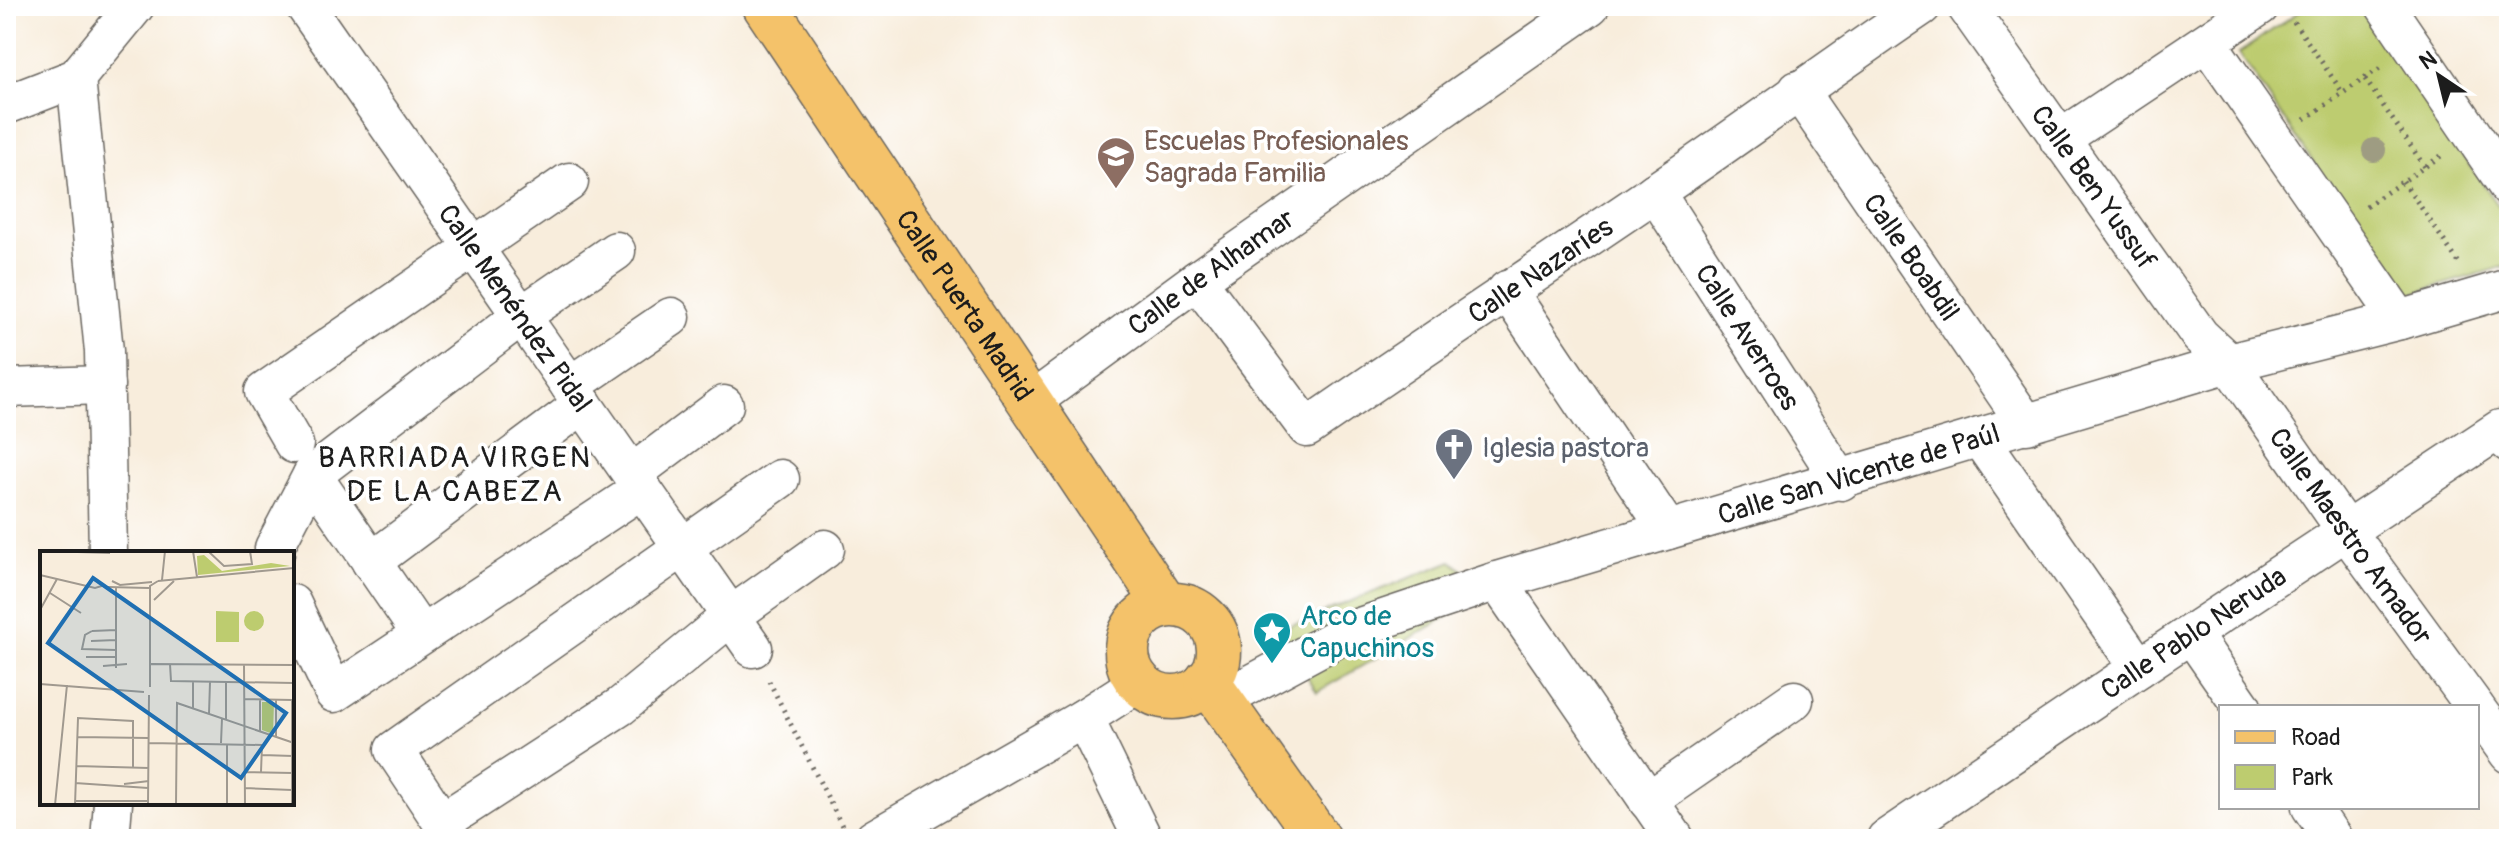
<svg xmlns="http://www.w3.org/2000/svg" width="2515" height="845" viewBox="0 0 2515 845" font-family="Pangolin,sans-serif">
<style>
.green{fill:#bdcc6f;stroke:#6c7446;stroke-width:2}
.lines{fill:none;stroke-linecap:round;stroke-linejoin:round}
.minor-casing{stroke:#69655f;stroke-width:41}
.major-casing{stroke:#69655f;stroke-width:47}
.path{stroke:#69655f;stroke-width:5;stroke-dasharray:2 6;stroke-linecap:butt}
.minor{stroke:#fff;stroke-width:38}
.major{stroke:#f4c26a;stroke-width:44}
.tree{fill:#9e9c82}
.labels{text-anchor:middle;stroke-width:7;stroke-linejoin:round;paint-order:stroke}
.education-label{font-size:28px;fill:#785e54;stroke:#fff;text-anchor:start}
.street-label{font-size:28px;fill:#1c1c1c;stroke:#fff}
.worship-label{font-size:28px;fill:#5b616d;stroke:#fff;text-anchor:start}
.culture-label{font-size:28px;fill:#0d838f;stroke:#fff;text-anchor:start}
.neighbourhood-label{font-size:30px;letter-spacing:2px;fill:#1c1c1c;stroke:#fff}
.inset-road{fill:none;stroke:#a0998f;stroke-width:2}
.view{fill:#1f6fb2;fill-opacity:0.15;stroke:#1f6fb2;stroke-width:4}
.inset-edge{fill:none;stroke:#1c1c1c;stroke-width:4}
</style>
<rect width="100%" height="100%" fill="#fff"/>
<filter id="ink" filterUnits="userSpaceOnUse"><feTurbulence type="fractalNoise" baseFrequency=".0125" numOctaves="2"/><feDisplacementMap in="SourceGraphic" scale="16" xChannelSelector="R" yChannelSelector="G"/><feConvolveMatrix kernelMatrix="1 2 1 2 8 2 1 2 1" color-interpolation-filters="sRGB"/></filter>
<filter id="wash" filterUnits="userSpaceOnUse"><feTurbulence type="fractalNoise" baseFrequency=".006" numOctaves="4" result="noise"/><feDisplacementMap in="SourceGraphic" scale="32" xChannelSelector="R" yChannelSelector="G"/><feGaussianBlur stdDeviation="1.8" result="paint"/><feColorMatrix in="noise" values="0 0 0 0 0 0 0 0 0 0 0 0 0 0 0 0 0 1.4 0 .05"/><feComposite in="paint" operator="in"/></filter>
<g filter="url(#wash)">
<rect width="100%" height="100%" fill="#f8eddc"/>
<!-- green -->
<g class="green">
<path d="M2307,6H2360L2509,221V265L2411,294L2395,283L2239,53Z"/>
<path d="M1452,561L1488,593L1317,692L1276,631Z"/>
</g>
</g>
<g filter="url(#ink)">
<g class="lines">
<defs>
<g id="minor">
<path id="s1" d="M305,6L753,648"/>
<path id="s2" d="M1966,6L2200,336L2229,363L2347,532L2475,707"/>
<path d="M2385,6L2509,188"/>
<path d="M2207,42L2400,320"/>
<path d="M76,78L104,351L108,553"/>
<path id="s3" d="M1798,90L2027,425"/>
<path d="M6,105L76,78L135,6"/>
<path d="M2059,140L2260,6"/>
<path id="s4" d="M1655,192L1841,481"/>
<path id="s5" d="M1197,280L1307,428C1422,348 1538,272 1654,193C1744,132 1832,67 1922,6"/>
<path d="M1507,290L1668,530"/>
<path d="M570,386L671,317"/>
<path d="M6,388L105,385"/>
<path id="s6" d="M1031,402L1197,280L1590,6"/>
<path d="M1979,437L2139,668"/>
<path d="M294,444L264,392L569,182"/>
<path d="M632,474L724,405"/>
<path d="M312,475L421,634"/>
<path d="M780,479L394,750L442,822L621,706L731,616L825,549"/>
<path d="M275,553L274,548L312,475L521,316L616,251"/>
<path d="M371,562L583,404"/>
<path d="M1497,581L1675,839"/>
<path d="M292,604L334,693L642,489"/>
<path d="M2192,635L2242,707"/>
<path id="s7" d="M1222,700L1354,629L1497,581L2229,363L2400,320L2509,288"/>
<path d="M2477,710L2509,754"/>
<path d="M1084,718L1143,839"/>
<path d="M1648,801L1794,700"/>
<path d="M2311,807L2333,839"/>
<path d="M110,839L113,803"/>
<path d="M874,839L1084,718L1140,682"/>
<path id="s8" d="M1886,839L2139,668L2500,429L2509,443"/>
</g>
<g id="major">
<path id="s9" d="M765,6L1166,605"/>
<circle cx="1173" cy="651" r="46"/>
<path d="M1207,681L1319,839"/>
</g>
</defs>
<!-- minor casing -->
<use href="#minor" class="minor-casing"/>
<!-- major casing -->
<use href="#major" class="major-casing"/>
<!-- path -->
<g class="path">
<path d="M2294,22L2343,93"/>
<path d="M2365,79L2425,167"/>
<path d="M2305,119L2383,66"/>
<path d="M2403,181L2461,266"/>
<path d="M2366,206L2444,154"/>
<path d="M769,681L842,826"/>
</g>
<!-- minor -->
<use href="#minor" class="minor"/>
<!-- major -->
<use href="#major" class="major"/>
</g>
<!-- trees -->
<circle class="tree" cx="2374" cy="150" r="12"/>
</g>
<!-- icons -->
<defs>
<symbol id="school-pin" viewBox="-11 -11 22 30"><path d="M0 17L-7.5 6A9.5 9.5 0 1 1 7.5 6Z" fill="#8d6e63" stroke="#fff"/><path d="M0-5L7-2L0 1L-7-2ZM-4 1L0 2.5L4 1V4Q0 6-4 4Z" fill="#fff"/></symbol>
<symbol id="church-pin" viewBox="-11 -11 22 30"><path d="M0 17L-7.5 6A9.5 9.5 0 1 1 7.5 6Z" fill="#6b7280" stroke="#fff"/><path d="M-1.2-6h2.4v3.5h3.3v2.4h-3.3V6h-2.4V-.1h-3.3v-2.4h3.3Z" fill="#fff"/></symbol>
<symbol id="sight-pin" viewBox="-11 -11 22 30"><path d="M0 17L-7.5 6A9.5 9.5 0 1 1 7.5 6Z" fill="#0f9aa8" stroke="#fff"/><path d="M0-6L1.8-2.2L6-1.7L2.9 1.2L3.7 5.4L0 3.3L-3.7 5.4L-2.9 1.2L-6-1.7L-1.8-2.2Z" fill="#fff"/></symbol>
</defs>
<g fill-rule="evenodd">
<use href="#school-pin" x="1094" y="134" width="44" height="60"/>
<use href="#church-pin" x="1432" y="425" width="44" height="60"/>
<use href="#sight-pin" x="1250" y="609" width="44" height="60"/>
</g>
<g class="labels">
<!-- education labels -->
<g class="education-label">
<text x="1144" y="150">Escuelas Profesionales<tspan x="1144" dy="32">Sagrada Familia</tspan></text>
</g>
<!-- street labels -->
<g class="street-label">
<text dy="10" stroke="none"><textPath href="#s2" startOffset="222">Calle Ben Yussuf</textPath></text>
<text dy="10" stroke="none"><textPath href="#s3" startOffset="202">Calle Boabdil</textPath></text>
<text dy="10" stroke="none"><textPath href="#s5" startOffset="466">Calle Nazaríes</textPath></text>
<text dy="10" stroke="none"><textPath href="#s6" startOffset="222">Calle de Alhamar</textPath></text>
<text dy="10" stroke="none"><textPath href="#s9" startOffset="360">Calle Puerta Madrid</textPath></text>
<text dy="10" stroke="none"><textPath href="#s1" startOffset="368">Calle Menéndez Pidal</textPath></text>
<text dy="10" stroke="none"><textPath href="#s4" startOffset="172">Calle Averroes</textPath></text>
<text dy="10" stroke="none"><textPath href="#s7" startOffset="678">Calle San Vicente de Paúl</textPath></text>
<text dy="10" stroke="none"><textPath href="#s2" startOffset="656">Calle Maestro Amador</textPath></text>
<text dy="10" stroke="none"><textPath href="#s8" startOffset="370">Calle Pablo Neruda</textPath></text>
</g>
<!-- worship labels -->
<g class="worship-label">
<text x="1482" y="457">Iglesia pastora</text>
</g>
<!-- culture labels -->
<g class="culture-label">
<text x="1300" y="625">Arco de<tspan x="1300" dy="32">Capuchinos</tspan></text>
</g>
<!-- neighbourhood labels -->
<g class="neighbourhood-label">
<text x="455" y="467">BARRIADA VIRGEN<tspan x="455" dy="34">DE LA CABEZA</tspan></text>
</g>
</g>
<!-- overview -->
<g transform="translate(40 551)">
<rect width="254" height="254" fill="#f8eddc"/>
<path d="M164,4L182,20L231,12L250,15L158,24L157,5ZM204 70a10 10 0 1 1 20 0a10 10 0 1 1-20 0ZM176,60L199,61V91H176ZM222,151H234L233,183L222,179Z" fill="#bdcc6f"/>
<path class="inset-road" d="M5,0L70,2M153,0L157,26M168,0L184,15L212,13L210,0M0,24L55,37L65,34M122,29L125,0M72,30L80,34L112,31M118,30L254,17M68,36L109,37M10,42L41,62M114,49L134,30M0,59L17,28M52,80L45,84L42,98L76,99M52,80L76,79M51,90L76,89M46,106H76M111,113L254,114M130,113L131,130L254,132M204,113L205,254M63,115L87,113M76,117V37M0,133L104,141M110,136V35L118,30M204,148L253,149M252,149V254M153,157V130M169,163L170,131M186,168V130M220,181V149M236,185V149M37,186L109,187M109,192L222,194L221,221M181,192L182,167M222,204L253,205M36,215L109,217M205,221L253,222M35,232L108,237M84,233L109,230M205,237L252,239M35,250H108M15,254L27,134M35,254L38,167L93,170V217M108,254L109,144M136,254L137,152L254,192M187,254V193"/>
<path class="view" d="M53,27L246,162L201,227L8,92Z"/>
<rect width="254" height="254" class="inset-edge"/>
</g>
<!-- margin -->
<rect width="2515" height="845" fill="none" stroke="#fff" stroke-width="32"/>
<!-- legend -->
<rect x="2219" y="705" width="260" height="104" fill="#ffffff" stroke="#a4a4a4" stroke-width="2"/>
<rect x="2235" y="731" width="40" height="12" fill="#f4c26a" stroke="#a4a4a4" stroke-width="2"/>
<text x="2291" y="745" font-size="24" fill="#1c1c1c">Road</text>
<rect x="2235" y="765" width="40" height="24" fill="#bdcc6f" stroke="#a4a4a4" stroke-width="2"/>
<text x="2291" y="785" font-size="24" fill="#1c1c1c">Park</text>
<!-- north arrow -->
<g transform="translate(2439 76) rotate(325)" stroke="#ffffff" stroke-width="6" paint-order="stroke">
<path d="M0-6L14 30L0 20L-14 30Z" fill="#1c1c1c"/>
<text y="-12" font-size="22" font-weight="bold" text-anchor="middle" fill="#1c1c1c">N</text>
</g>
</svg>
